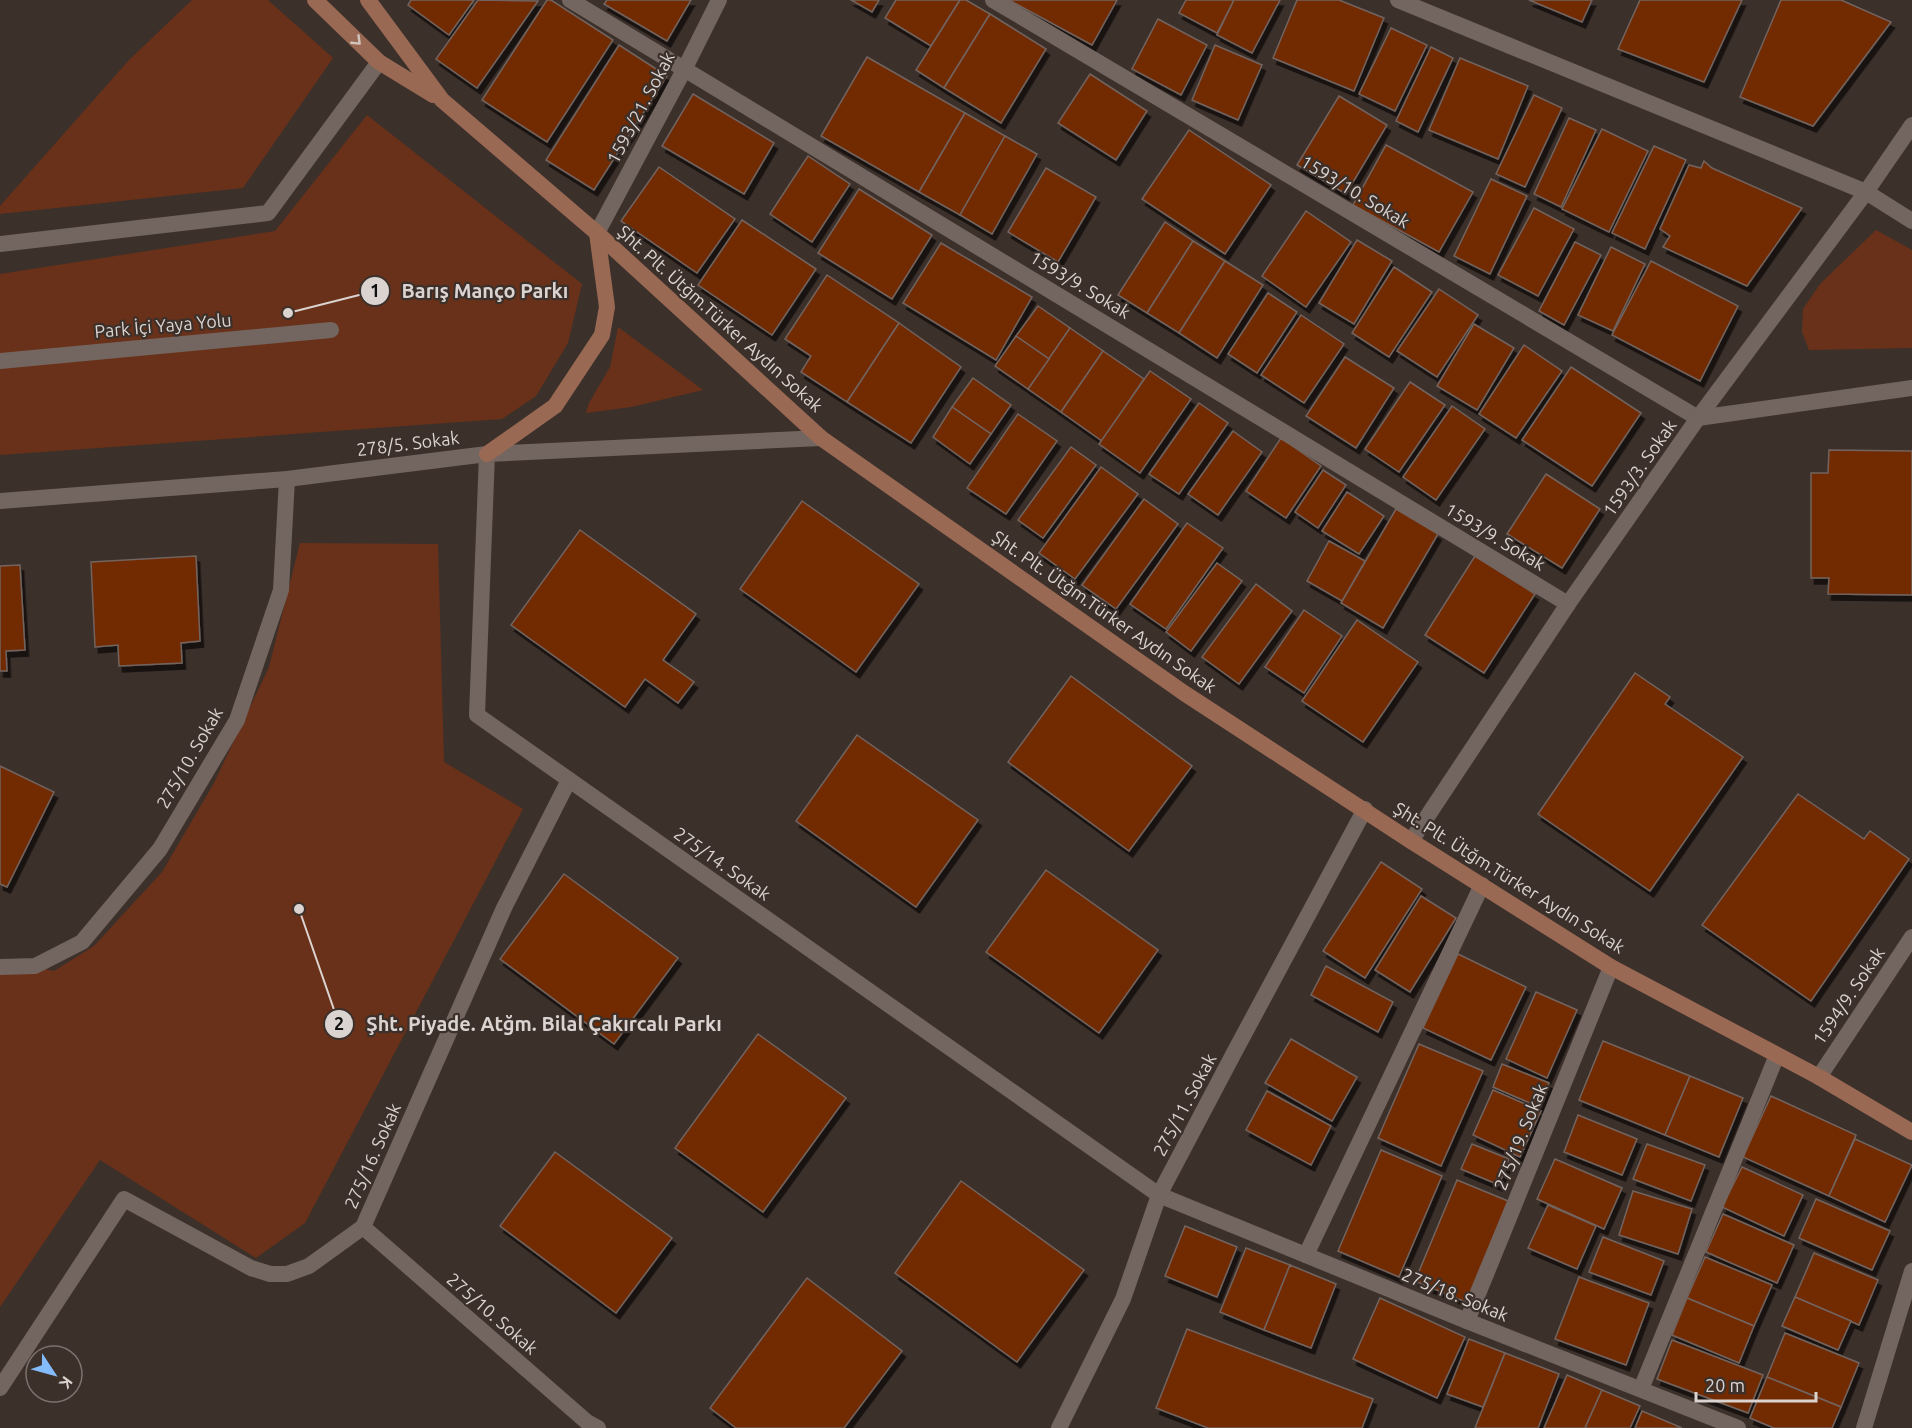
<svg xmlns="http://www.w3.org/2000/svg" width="1912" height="1428" viewBox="0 0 1912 1428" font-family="Ubuntu,sans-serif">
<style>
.green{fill:#693119}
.building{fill:#722903;stroke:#72645e;stroke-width:1.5;filter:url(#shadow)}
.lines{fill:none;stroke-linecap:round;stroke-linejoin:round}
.pedestrian{stroke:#73655f;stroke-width:16}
.minor{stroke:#73655f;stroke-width:16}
.tertiary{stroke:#73655f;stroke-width:16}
.secondary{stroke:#996954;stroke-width:16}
.oneway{stroke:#d1c3bd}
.labels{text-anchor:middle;stroke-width:4.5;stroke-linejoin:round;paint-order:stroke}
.street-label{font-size:18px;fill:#dbd3d0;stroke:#3c302b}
.leader{fill:none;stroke:#dbd3d0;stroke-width:2}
.callout-dot{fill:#dbd3d0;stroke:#3c302b;stroke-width:2}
.mark-label{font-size:18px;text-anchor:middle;font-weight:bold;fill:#111}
.callout-label{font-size:20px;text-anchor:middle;font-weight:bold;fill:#dbd3d0;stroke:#3c302b;stroke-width:4.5;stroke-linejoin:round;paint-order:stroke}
</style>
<defs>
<filter id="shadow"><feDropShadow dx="3.5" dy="6" stdDeviation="0" flood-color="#0009"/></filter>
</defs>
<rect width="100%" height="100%" fill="#3c302b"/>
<!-- green -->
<g class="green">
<path d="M192,0H268L333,58L243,188L0,214V206L129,60Z"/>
<path d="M367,115L582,284L568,343L536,396L502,419L0,455V274L275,231Z"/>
<path d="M1876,230L1912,250V348L1809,350L1802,332L1803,309L1820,284Z"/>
<path d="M618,327L703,390L631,407L586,413L589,403L610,367Z"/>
<path d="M300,543L438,544L444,762L523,809L305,1223L256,1258L100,1160L0,1307V964L26,965L54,971L94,946L162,872L214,783L269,667Z"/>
</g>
<!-- building -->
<g class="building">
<path d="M411,0H474L449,35L408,5Z"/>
<path d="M478,0L538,1L477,88L436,59Z"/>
<path d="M547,0H551L613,40L547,142L482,100Z"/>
<path d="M607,0H691L667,41L604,4Z"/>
<path d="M851,0H879L872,12Z"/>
<path d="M896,0H960L931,46L885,18Z"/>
<path d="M960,0H966L990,14L944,88L916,70Z"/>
<path d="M1009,0H1117L1092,45Z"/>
<path d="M1186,0H1234L1217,33L1179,13Z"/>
<path d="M1234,0H1280L1252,53L1217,35Z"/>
<path d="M1297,0H1339L1384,18L1354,91L1273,58Z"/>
<path d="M1529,0H1592L1582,22Z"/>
<path d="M1640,0H1742L1704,82L1618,49Z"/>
<path d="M1781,0H1841L1891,22L1813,126L1740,97Z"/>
<path d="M990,14L1046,49L1001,123L944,88Z"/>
<path d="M1158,19L1207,45L1181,95L1132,69Z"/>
<path d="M1391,28L1427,45L1395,111L1359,94Z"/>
<path d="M619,45L667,76L594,190L546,160Z"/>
<path d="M1215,45L1262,65L1238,120L1192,100Z"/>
<path d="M1431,47L1453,58L1418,132L1396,121Z"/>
<path d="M867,57L965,113L919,192L821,136Z"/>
<path d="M1460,58L1528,86L1498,159L1429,130Z"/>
<path d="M1090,74L1147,111L1116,160L1058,123Z"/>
<path d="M693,94L774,143L744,194L662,146Z"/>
<path d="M1534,95L1562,108L1525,187L1496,174Z"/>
<path d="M1339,96L1387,125L1346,194L1297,165Z"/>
<path d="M965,113L1005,136L960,215L919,192Z"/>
<path d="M1569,118L1596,130L1561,207L1534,194Z"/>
<path d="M1602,129L1648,151L1609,232L1562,209Z"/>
<path d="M1189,130L1271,185L1225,254L1142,199Z"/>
<path d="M1005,136L1037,154L992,234L960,215Z"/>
<path d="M1386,145L1473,192L1439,252L1353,205Z"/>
<path d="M1654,146L1686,160L1645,249L1612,233Z"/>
<path d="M808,156L850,184L812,242L770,214Z"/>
<path d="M1704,161L1712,168L1802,208L1747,286L1663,247L1670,236L1660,229L1689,165L1701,168Z"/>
<path d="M659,167L735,219L697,273L621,221Z"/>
<path d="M1046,168L1096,197L1058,262L1008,232Z"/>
<path d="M1491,179L1527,196L1490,274L1454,256Z"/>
<path d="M859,189L932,235L892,299L818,253Z"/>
<path d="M1534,208L1574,229L1538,296L1498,275Z"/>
<path d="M1306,211L1351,242L1306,307L1262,276Z"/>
<path d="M742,220L816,269L772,335L698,285Z"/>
<path d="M1165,222L1193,241L1147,313L1118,295Z"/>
<path d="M1357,240L1392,261L1354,324L1319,303Z"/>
<path d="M1193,241L1225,261L1179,333L1147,313Z"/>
<path d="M1575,242L1601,255L1564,325L1539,311Z"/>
<path d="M941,243L1032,297L996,360L903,303Z"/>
<path d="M1611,247L1645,264L1613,331L1578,315Z"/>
<path d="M1225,261L1263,285L1217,358L1179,333Z"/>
<path d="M1651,261L1738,306L1700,381L1612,335Z"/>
<path d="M1394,267L1432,292L1389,357L1352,333Z"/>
<path d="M827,275L899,323L847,402L801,372L811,356L785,339Z"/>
<path d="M1439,289L1478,315L1437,377L1397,351Z"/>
<path d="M1268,293L1297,312L1257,373L1228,354Z"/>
<path d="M1038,306L1070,328L1049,359L1016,336Z"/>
<path d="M1301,315L1344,344L1304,403L1261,375Z"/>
<path d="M899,323L961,367L911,443L847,402Z"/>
<path d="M1474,324L1514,348L1477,410L1437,386Z"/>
<path d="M1070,328L1103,351L1061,412L1028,389Z"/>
<path d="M1016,336L1049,359L1028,389L995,366Z"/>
<path d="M1524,345L1562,371L1516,438L1479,414Z"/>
<path d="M1103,351L1144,379L1102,441L1061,412Z"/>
<path d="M1345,357L1394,388L1356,448L1306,416Z"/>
<path d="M1571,367L1641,413L1592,486L1522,440Z"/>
<path d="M1150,371L1191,399L1140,473L1099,444Z"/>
<path d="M973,378L1011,405L991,434L952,407Z"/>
<path d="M1410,382L1445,405L1399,472L1365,449Z"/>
<path d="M1199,403L1228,423L1179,494L1149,474Z"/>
<path d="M1452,406L1485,429L1436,500L1403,477Z"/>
<path d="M952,407L991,434L970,464L933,437Z"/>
<path d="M1018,414L1057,441L1006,514L967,488Z"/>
<path d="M1233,431L1262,452L1218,515L1188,494Z"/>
<path d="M1281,438L1321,466L1286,518L1246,491Z"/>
<path d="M1071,447L1096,465L1043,538L1018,520Z"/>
<path d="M1829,450L1912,451V595L1828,594L1829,578H1811V473H1828Z"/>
<path d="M1101,467L1138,494L1075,579L1039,553Z"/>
<path d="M1323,470L1346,485L1318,528L1295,512Z"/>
<path d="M1546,474L1600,509L1562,568L1507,534Z"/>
<path d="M1347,492L1384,516L1359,554L1322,531Z"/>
<path d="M1144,499L1178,524L1116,609L1082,585Z"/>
<path d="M802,501L919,584L856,672L740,589Z"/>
<path d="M1396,509L1438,534L1383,628L1341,603Z"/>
<path d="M1187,523L1223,548L1166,629L1130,604Z"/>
<path d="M580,530L696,614L663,660L694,682L678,703L645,679L625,707L511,625Z"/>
<path d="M1329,541L1365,561L1342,601L1307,581Z"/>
<path d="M196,556L200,641L181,643L182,663L119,666L118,645L95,647L91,562Z"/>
<path d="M1475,556L1535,594L1484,673L1425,635Z"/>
<path d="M1217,563L1242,581L1191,651L1166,632Z"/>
<path d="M20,565L25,650L6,651L7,671H0V566Z"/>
<path d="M1256,584L1292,611L1239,684L1202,657Z"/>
<path d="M1304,610L1342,636L1304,693L1265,667Z"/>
<path d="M1357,620L1418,662L1363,742L1302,701Z"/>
<path d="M1635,673L1670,697L1665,704L1743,757L1650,891L1538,814Z"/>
<path d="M1071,676L1192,766L1129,851L1008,762Z"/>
<path d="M857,735L978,820L916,907L796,821Z"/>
<path d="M0,766L54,792L7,887L0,884Z"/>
<path d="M1798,794L1864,839L1870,831L1909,859L1811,1001L1702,925Z"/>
<path d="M1381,862L1422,889L1365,978L1323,951Z"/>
<path d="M1046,870L1158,950L1099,1033L986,952Z"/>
<path d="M564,874L678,958L614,1044L500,959Z"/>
<path d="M1421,896L1456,918L1410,992L1375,970Z"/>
<path d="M1458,954L1526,987L1491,1060L1423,1028Z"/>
<path d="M1326,966L1393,1002L1378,1032L1311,995Z"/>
<path d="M1536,992L1577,1010L1547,1078L1506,1059Z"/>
<path d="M758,1034L846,1098L763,1212L675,1148Z"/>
<path d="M1291,1039L1357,1077L1332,1121L1265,1083Z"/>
<path d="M1603,1041L1690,1076L1665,1135L1579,1100Z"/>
<path d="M1419,1044L1483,1071L1441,1166L1378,1138Z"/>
<path d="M1502,1064L1549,1083L1539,1107L1493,1087Z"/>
<path d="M1690,1076L1743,1098L1719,1157L1665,1135Z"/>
<path d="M1493,1090L1541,1111L1520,1157L1473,1135Z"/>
<path d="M1267,1091L1331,1126L1311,1165L1246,1130Z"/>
<path d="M1771,1096L1856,1135L1829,1196L1743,1157Z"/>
<path d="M1578,1115L1637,1139L1622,1175L1564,1152Z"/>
<path d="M1855,1139L1912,1165L1885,1222L1829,1196Z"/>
<path d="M1472,1144L1509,1159L1499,1185L1461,1169Z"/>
<path d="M1647,1144L1705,1165L1691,1201L1633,1179Z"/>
<path d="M1381,1150L1442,1176L1399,1277L1338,1251Z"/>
<path d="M555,1152L672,1238L616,1313L500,1226Z"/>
<path d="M1555,1159L1622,1188L1604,1229L1537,1199Z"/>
<path d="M1742,1167L1803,1195L1784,1236L1722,1207Z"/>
<path d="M1457,1180L1508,1201L1466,1302L1415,1281Z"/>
<path d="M961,1181L1084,1270L1017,1362L895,1273Z"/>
<path d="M1633,1191L1692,1209L1678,1254L1619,1235Z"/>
<path d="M1816,1199L1890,1231L1872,1270L1799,1238Z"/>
<path d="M1548,1205L1596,1226L1577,1269L1528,1248Z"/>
<path d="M1723,1214L1794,1245L1777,1283L1706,1252Z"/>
<path d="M1185,1226L1237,1247L1217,1297L1165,1276Z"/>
<path d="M1603,1237L1664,1261L1651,1295L1589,1272Z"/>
<path d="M1246,1248L1290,1265L1264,1330L1220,1312Z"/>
<path d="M1814,1253L1878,1280L1859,1325L1795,1297Z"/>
<path d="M1705,1257L1772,1285L1754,1326L1687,1298Z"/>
<path d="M1290,1265L1336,1284L1311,1348L1264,1330Z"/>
<path d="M1579,1277L1649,1303L1626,1365L1555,1339Z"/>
<path d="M807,1278L902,1351L844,1428H736L710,1408Z"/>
<path d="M1795,1297L1851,1321L1838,1350L1782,1326Z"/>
<path d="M1380,1298L1465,1337L1437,1398L1353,1359Z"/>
<path d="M1687,1298L1754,1326L1739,1363L1672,1335Z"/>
<path d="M1187,1329L1373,1399L1362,1428H1208L1156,1408Z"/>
<path d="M1785,1333L1859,1363L1841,1407L1767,1377Z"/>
<path d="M1469,1339L1505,1353L1483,1407L1447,1394Z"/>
<path d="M1672,1340L1763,1375L1748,1413L1657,1379Z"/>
<path d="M1505,1353L1559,1374L1538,1428H1475Z"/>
<path d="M1567,1375L1602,1390L1585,1428H1544Z"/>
<path d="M1767,1377L1841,1407L1832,1428H1774L1750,1418Z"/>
<path d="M1602,1390L1640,1406L1630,1428H1585Z"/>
<path d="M1642,1411L1682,1428H1635Z"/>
</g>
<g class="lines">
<!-- pedestrian -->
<path class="pedestrian" d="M0,361L331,330"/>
<!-- minor -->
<g class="minor">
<path d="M570,0L1568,604"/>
<path d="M993,0L1698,418L1912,388"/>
<path d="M1912,125L1866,192L1912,221"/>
<path d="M597,233L685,68L719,0"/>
<path d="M0,244L268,213L379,62"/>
<path d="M487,454L477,715L1159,1195L1467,1321L1738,1428"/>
<path d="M0,967L35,966L82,942L160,849L237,720L281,590L287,479"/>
<path d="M1819,1077L1912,937"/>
<path d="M363,1227L587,1422L598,1428"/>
<path d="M1306,1255L1482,885"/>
<path d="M1467,1321L1611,967"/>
<path d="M0,1388L124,1199L251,1268L270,1274H287L309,1266L363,1227L504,908L569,780"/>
<path d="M1641,1389L1777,1055"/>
<path d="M1059,1428L1123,1299L1159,1195L1235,1051L1365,809"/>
<path d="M1864,1428L1912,1271"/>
</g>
<!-- tertiary -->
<g class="tertiary">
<path d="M1398,0L1866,192L1698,418L1568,604L1411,841"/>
<path d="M0,501L287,479L487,454L821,438"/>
</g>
<!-- secondary -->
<g class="secondary">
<path d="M315,0L379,62L433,95"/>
<path d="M368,0L442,100L597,233L821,438L1184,693L1411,841L1611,967L1819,1077L1912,1132"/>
<path d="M487,454L555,406L602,335L607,307L597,233"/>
</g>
</g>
<!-- one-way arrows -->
<defs><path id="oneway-chevron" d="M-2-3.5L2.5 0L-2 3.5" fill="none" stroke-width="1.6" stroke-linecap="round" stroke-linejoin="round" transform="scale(1.5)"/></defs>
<use class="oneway" href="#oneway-chevron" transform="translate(357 41) rotate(44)"/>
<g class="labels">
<!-- street labels -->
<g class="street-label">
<text transform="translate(641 108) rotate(-62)" y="6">1593/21. Sokak</text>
<text transform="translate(1355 192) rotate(31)" y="6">1593/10. Sokak</text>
<text transform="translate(1080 285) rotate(31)" y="6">1593/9. Sokak</text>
<text transform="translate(720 319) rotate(42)" y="6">Şht. Plt. Ütğm.Türker Aydın Sokak</text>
<text transform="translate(163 326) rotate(-5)" y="6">Park İçi Yaya Yolu</text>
<text transform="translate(408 444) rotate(-7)" y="6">278/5. Sokak</text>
<text transform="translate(1640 468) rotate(-55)" y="6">1593/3. Sokak</text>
<text transform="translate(1495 537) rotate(31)" y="6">1593/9. Sokak</text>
<text transform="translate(1104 612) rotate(35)" y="6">Şht. Plt. Ütğm.Türker Aydın Sokak</text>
<text transform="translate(190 758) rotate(-60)" y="6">275/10. Sokak</text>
<text transform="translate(722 864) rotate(35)" y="6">275/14. Sokak</text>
<text transform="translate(1509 878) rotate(32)" y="6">Şht. Plt. Ütğm.Türker Aydın Sokak</text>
<text transform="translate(1849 996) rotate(-56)" y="6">1594/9. Sokak</text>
<text transform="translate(1185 1105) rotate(-62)" y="6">275/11. Sokak</text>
<text transform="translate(1521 1137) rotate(-68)" y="6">275/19. Sokak</text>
<text transform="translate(373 1156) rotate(-66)" y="6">275/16. Sokak</text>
<text transform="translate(1455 1295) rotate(22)" y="6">275/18. Sokak</text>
<text transform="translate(492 1314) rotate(41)" y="6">275/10. Sokak</text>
</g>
</g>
<!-- callouts -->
<path class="leader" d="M288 313L375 291M299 909L339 1024"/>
<g class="callout-dot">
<circle cx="288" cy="313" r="6"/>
<circle cx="299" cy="909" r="6"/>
<circle cx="375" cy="291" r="15"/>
<circle cx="339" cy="1024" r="15"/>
</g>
<g class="mark-label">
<text x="375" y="297">1</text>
<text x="339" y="1030">2</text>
</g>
<g class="callout-label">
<text x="485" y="298">Barış Manço Parkı</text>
<text x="544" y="1031">Şht. Piyade. Atğm. Bilal Çakırcalı Parkı</text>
</g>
<!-- north arrow -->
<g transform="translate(54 1374) rotate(126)"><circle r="28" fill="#3c302b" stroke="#7c716d" stroke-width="1.5"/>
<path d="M0-4.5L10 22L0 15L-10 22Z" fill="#84bcfb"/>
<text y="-9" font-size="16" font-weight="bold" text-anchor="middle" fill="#dbd3d0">K</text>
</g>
<!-- scale -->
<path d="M1696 1392v9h120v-9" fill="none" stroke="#dbd3d0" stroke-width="3"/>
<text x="1705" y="1392" font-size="18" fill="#dbd3d0" stroke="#3c302b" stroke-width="4.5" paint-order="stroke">20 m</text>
</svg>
